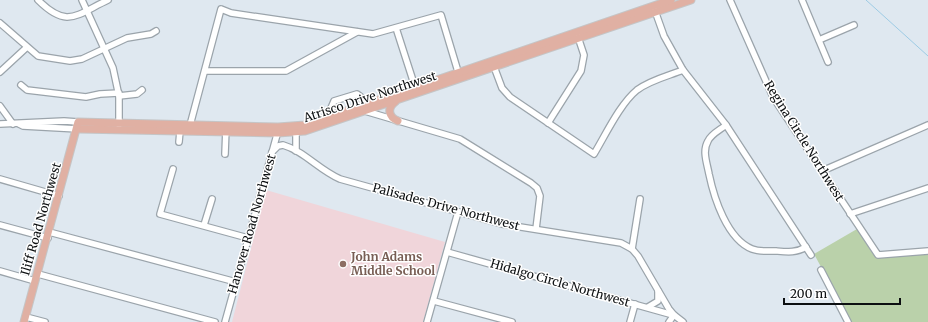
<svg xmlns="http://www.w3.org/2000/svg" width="928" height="322" viewBox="0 0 928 322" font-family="Merriweather,serif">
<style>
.education{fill:#f0d5da}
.green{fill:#bad1aa}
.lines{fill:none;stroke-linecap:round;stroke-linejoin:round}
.stream{stroke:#9dcbe4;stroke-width:1}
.minor-casing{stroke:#9ba4ab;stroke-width:8}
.major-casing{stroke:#c5c5c6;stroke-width:9}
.minor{stroke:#fff;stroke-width:5.5}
.major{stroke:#e0b0a3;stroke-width:7}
.education-dot{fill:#8d6e63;stroke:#fff;stroke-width:1.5}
.labels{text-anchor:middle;stroke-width:3;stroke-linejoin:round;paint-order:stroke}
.street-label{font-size:12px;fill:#0c0f11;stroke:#fff}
.education-label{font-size:12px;font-weight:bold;fill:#785e54;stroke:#fff;text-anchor:start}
</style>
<rect width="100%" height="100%" fill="#dfe8f0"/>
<!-- education -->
<path class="education" d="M266,190L445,242L423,322H232Z"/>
<!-- green -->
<path class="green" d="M857,229L873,254L876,257L928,253V322H851L814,254Z"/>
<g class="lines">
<!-- stream -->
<path class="stream" d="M866,0L928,56"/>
<defs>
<g id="minor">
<path d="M38,0C67,29 76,15 108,0"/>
<path d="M82,0L113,68L119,96V125"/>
<path d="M730,0L773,97L878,255L928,251"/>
<path d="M802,0L828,62"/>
<path d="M654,8L664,36L683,70L726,125L811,255"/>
<path d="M0,23L38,56L70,61L82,59L127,38L151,34L156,31"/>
<path d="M396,28L416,90"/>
<path d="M819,40L854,25"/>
<path d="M493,64L502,88L510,97L594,154C606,134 620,104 637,90C650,80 668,76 683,70"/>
<path d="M205,71H286L357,32"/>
<path d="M0,72L26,48"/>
<path d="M21,85L27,90L86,97L100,94L119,93"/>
<path d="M119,96L137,94L142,90"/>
<path d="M0,106L13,124"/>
<path d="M335,118L331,108L334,101L357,94L361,97L365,111L460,139L531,183L537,188L540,196L536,229"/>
<path d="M548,123L581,71L584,55L577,34"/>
<path d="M0,124L64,121L78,122"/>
<path d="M19,124L23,126L78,129"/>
<path d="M726,125C720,130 711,134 708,141C702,151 707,163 709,174C714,198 727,239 752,249C760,252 768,251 776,251C788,252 796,253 806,247"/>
<path d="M189,129L221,9L231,13L373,34L441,15L459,75"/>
<path d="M296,129V151"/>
<path d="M179,142L180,131"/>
<path d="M272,152L278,146L283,145C304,151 319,170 340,179L502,224L621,243L632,249L638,256L669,309L674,315L683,322"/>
<path d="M225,154L226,128"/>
<path d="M173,169L160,214L248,238"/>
<path d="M822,171L928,125"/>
<path d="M0,179L59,196"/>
<path d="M850,214L928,188"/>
<path d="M0,225L48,238"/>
<path d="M204,225L212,199"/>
<path d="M49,232L236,282"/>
<path d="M632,249L640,199"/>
<path d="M447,252L673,315"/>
<path d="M821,270L848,322"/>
<path d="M0,271L35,281"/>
<path d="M38,274L215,322"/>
<path d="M434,301L512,322"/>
<path d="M648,307L658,301V291"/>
<path d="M26,317L45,322"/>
<path d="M225,322L278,131"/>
<path d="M427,322L458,212"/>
<path d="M630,322L635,304"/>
<path d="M669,322L674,315"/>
</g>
<g id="major">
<path d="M395,102C387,108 388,117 398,121"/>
<path d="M78,129L278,133L305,131L691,0"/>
<path d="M24,322L78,122L278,127L305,125L671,0"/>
</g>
</defs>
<!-- minor casing -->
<use href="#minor" class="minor-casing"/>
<!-- major casing -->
<use href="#major" class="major-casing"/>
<!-- minor -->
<use href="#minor" class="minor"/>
<!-- major -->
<use href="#major" class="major"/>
</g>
<!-- markers -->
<circle class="education-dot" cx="343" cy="264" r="4"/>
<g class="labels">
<!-- street labels -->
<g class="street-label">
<text transform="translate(370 97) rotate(-18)" y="4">Atrisco Drive Northwest</text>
<text transform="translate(804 141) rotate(58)" y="4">Regina Circle Northwest</text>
<text transform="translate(446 207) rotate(15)" y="4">Palisades Drive Northwest</text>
<text transform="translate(41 219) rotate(-74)" y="4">Iliff Road Northwest</text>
<text transform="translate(252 224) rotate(-74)" y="4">Hanover Road Northwest</text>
<text transform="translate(560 283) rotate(16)" y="4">Hidalgo Circle Northwest</text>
</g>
<!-- education labels -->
<g class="education-label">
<text x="351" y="261">John Adams<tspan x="351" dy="14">Middle School</tspan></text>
</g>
</g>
<!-- scale -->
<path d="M784 298v6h116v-6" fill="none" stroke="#0c0f11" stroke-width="2"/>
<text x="790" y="298" font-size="12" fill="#0c0f11" stroke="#ffffff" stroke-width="3" paint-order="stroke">200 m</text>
</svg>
